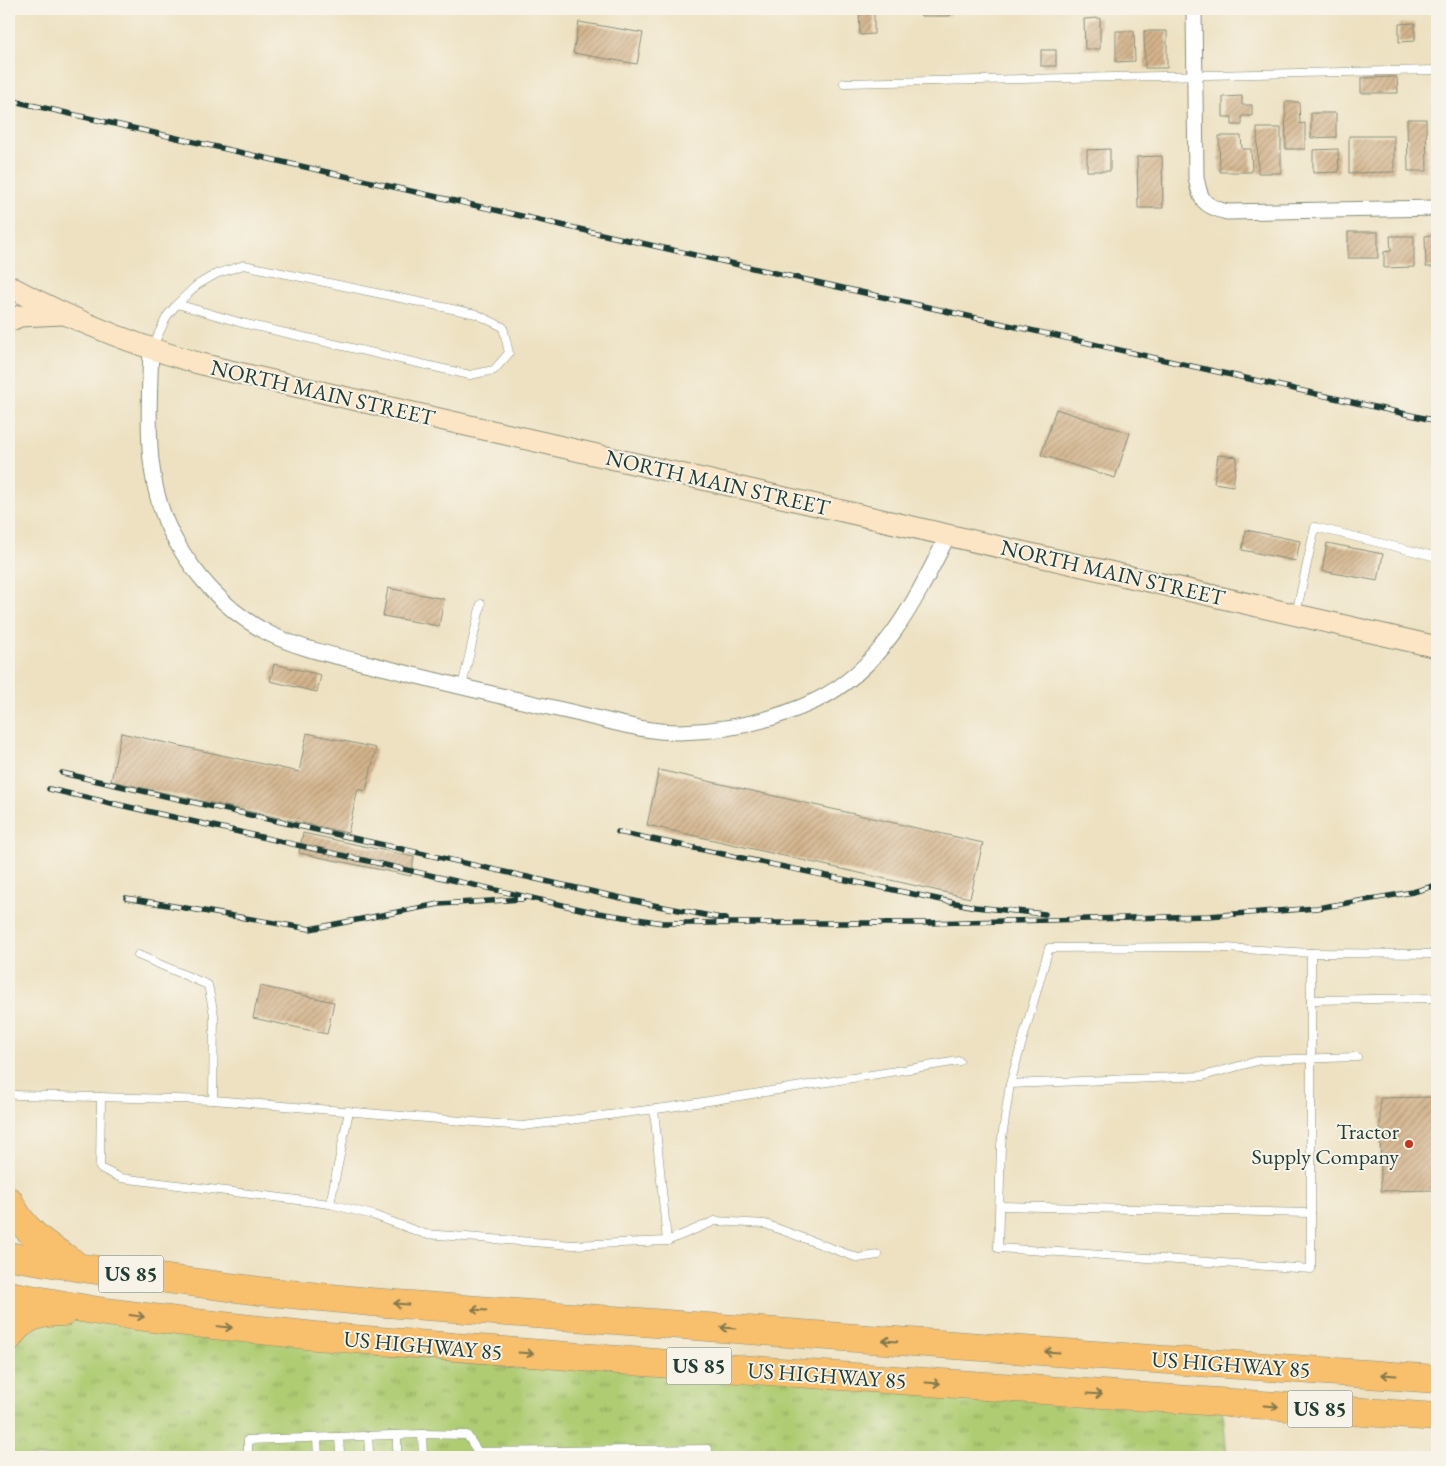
<svg xmlns="http://www.w3.org/2000/svg" width="1446" height="1466" viewBox="0 0 1446 1466" font-family="'EB Garamond',serif">
<style>
.grass{fill:url(#grass-tufts);stroke:#678453}
.building{fill:url(#building-hatch)}
.lines{fill:none;stroke-linecap:round;stroke-linejoin:round}
.lane-casing{stroke:#868f7a;stroke-width:9}
.street-casing{stroke:#868f7a;stroke-width:17}
.secondary-casing{stroke:#868f7a;stroke-width:23}
.highway-casing{stroke:#868f7a;stroke-width:29}
.lane{stroke:#fff;stroke-width:8}
.street{stroke:#fff;stroke-width:15}
.secondary{stroke:#fce5c4;stroke-width:21}
.highway{stroke:#f8bf6c;stroke-width:28}
.rail-casing{stroke:#1f3d34;stroke-width:5.5}
.rail{stroke:#f7f3e8;stroke-width:4;stroke-dasharray:11;stroke-linecap:butt}
.oneway{stroke:#81784d}
.poi-dot{fill:#c8321e;stroke:#f7f3e8;stroke-width:2}
.labels{text-anchor:middle;stroke-width:4;stroke-linejoin:round;paint-order:stroke}
.shield{fill:#f7f3e8;stroke:#60746a;stroke-width:1}
.shield-label{font-size:21px;font-weight:bold;fill:#1f3d34}
.street-label{font-size:22px;fill:#1f3d34;stroke:#f7f3e8}
.poi-label{font-size:22px;fill:#1f3d34;stroke:#f7f3e8;text-anchor:end}
</style>
<defs>
<pattern id="grass-tufts" width="24" height="20" patternUnits="userSpaceOnUse" patternTransform="scale(1.25)"><rect width="24" height="20" fill="#afcc72"/><path d="M3 7l-1-3M5 7V3M7 7l1-3M15 17l-1-3M17 17v-4M19 17l1-3" fill="none" stroke="#8ea75e"/></pattern>
<pattern id="building-hatch" width="6" height="6" patternUnits="userSpaceOnUse" patternTransform="scale(1.25)"><rect width="6" height="6" fill="#d4b48c"/><path d="M-1 1l2-2M0 6l6-6M5 7l2-2" fill="none" stroke="#ab9473"/></pattern>
</defs>
<rect width="100%" height="100%" fill="#f7f3e8"/>
<filter id="ink" filterUnits="userSpaceOnUse"><feTurbulence type="fractalNoise" baseFrequency=".02" numOctaves="2"/><feDisplacementMap in="SourceGraphic" scale="10" xChannelSelector="R" yChannelSelector="G"/><feConvolveMatrix kernelMatrix="1 2 1 2 8 2 1 2 1" color-interpolation-filters="sRGB"/></filter>
<filter id="wash" filterUnits="userSpaceOnUse"><feTurbulence type="fractalNoise" baseFrequency=".0096" numOctaves="4" result="noise"/><feDisplacementMap in="SourceGraphic" scale="20" xChannelSelector="R" yChannelSelector="G"/><feGaussianBlur stdDeviation="1.12" result="paint"/><feColorMatrix in="noise" values="0 0 0 0 0 0 0 0 0 0 0 0 0 0 0 0 0 1.4 0 .05"/><feComposite in="paint" operator="in"/></filter>
<g filter="url(#wash)">
<rect width="100%" height="100%" fill="#ede1c1"/>
<!-- grass -->
<path class="grass" d="M38,1315L1222,1402L1227,1457H9V1337Z"/>
<g id="blocks">
<!-- building -->
<g class="building">
<path d="M859,9H874V34L860,35Z"/>
<path d="M920,9H950V16H921Z"/>
<path d="M1226,9H1246V13L1226,14Z"/>
<path d="M1100,18V49H1085L1084,19Z"/>
<path d="M579,22L643,33L637,64L573,53Z"/>
<path d="M1415,23V41L1399,42V24Z"/>
<path d="M1116,31H1134L1135,61L1116,62Z"/>
<path d="M1144,31H1167V68H1145Z"/>
<rect x="1041" y="50" width="15" height="16"/>
<path d="M1397,77L1398,93H1361V78Z"/>
<path d="M1242,96V105H1252V116H1242V125H1232V117H1223V97Z"/>
<path d="M1285,102H1299L1300,124L1305,123V149H1286Z"/>
<path d="M1311,113H1336V137L1311,138Z"/>
<path d="M1407,119H1426L1427,171H1408Z"/>
<path d="M1257,128H1281V173H1258Z"/>
<path d="M1219,136H1241L1242,149H1251L1252,172H1220Z"/>
<path d="M1349,136H1394V172L1349,173Z"/>
<path d="M1110,149V171H1087V150Z"/>
<path d="M1338,149L1339,172L1313,173V150Z"/>
<path d="M1162,156L1163,208H1138L1137,157Z"/>
<rect x="1348" y="232" width="30" height="26"/>
<path d="M1437,235V267H1426L1425,236Z"/>
<path d="M1390,236H1414V267L1384,268V252L1391,251Z"/>
<path d="M1056,409L1130,433L1115,478L1041,455Z"/>
<path d="M1218,455L1237,457L1233,486L1214,483Z"/>
<path d="M1246,530L1300,541L1296,561L1242,550Z"/>
<path d="M1327,543L1383,554L1378,581L1322,571Z"/>
<path d="M388,588L444,599L439,626L383,616Z"/>
<path d="M274,664L321,675L317,692L270,681Z"/>
<path d="M121,733L299,772L307,733L376,748L366,791L358,789L348,833L111,781Z"/>
<path d="M659,770L983,843L970,898L647,825Z"/>
<path d="M303,833L414,857L411,876L299,853Z"/>
<path d="M260,986L334,1002L327,1034L253,1018Z"/>
<path d="M1437,1097V1190L1381,1191L1380,1098Z"/>
</g>
</g>
</g>
<g filter="url(#ink)">
<use href="#blocks" fill-opacity="0" stroke="#868f7a" stroke-width="1"/>
<g class="lines">
<defs>
<g id="lane">
<path d="M844,83L1437,70"/>
<path d="M152,348L167,316L177,304L242,323L470,375L494,370L509,353L503,327L476,314L244,265L216,274L197,285L177,304"/>
<path d="M1296,614L1315,527L1437,557"/>
<path d="M462,687L481,604"/>
<path d="M1311,953L1437,954"/>
<path d="M138,955L208,985L214,1015L213,1100"/>
<path d="M1311,1000L1437,998"/>
<path d="M1010,1084L1049,948L1207,947L1311,953V1269L998,1248L1001,1145L1010,1084L1203,1076L1261,1060L1357,1057"/>
<path d="M9,1094L17,1095L213,1100L523,1126L671,1107L959,1061"/>
<path d="M101,1097L100,1168L121,1178L330,1204"/>
<path d="M349,1111L330,1204L373,1215L425,1234L573,1245L667,1241L654,1109"/>
<path d="M1000,1206L1311,1213"/>
<path d="M667,1241L715,1221L765,1224L858,1258L878,1255"/>
<path d="M422,1434L423,1457"/>
<path d="M397,1435V1450"/>
<path d="M368,1436L369,1451"/>
<path d="M339,1437L340,1452"/>
<path d="M317,1438L318,1457"/>
<path d="M248,1457V1440L422,1434L467,1435L478,1452L708,1449V1457"/>
</g>
<g id="street">
<path d="M1194,9L1196,177C1200,200 1203,206 1227,212L1437,208"/>
<path d="M151,349C149,413 142,482 175,540C195,575 224,608 259,628C293,649 347,658 386,668C447,684 509,698 571,712C606,720 643,732 680,732C726,731 774,720 815,701C884,668 916,599 948,535"/>
</g>
<g id="secondary">
<path d="M9,286C77,323 145,350 221,369L1437,647"/>
<path d="M9,321L20,316L62,314"/>
</g>
<g id="highway">
<path d="M9,1201C22,1230 46,1246 72,1262"/>
<path d="M9,1256L82,1268L260,1291L371,1302L869,1339L1437,1379"/>
<path d="M9,1295L98,1311L177,1321L316,1336L695,1366L1437,1417"/>
<path d="M9,1337C21,1317 41,1312 64,1312"/>
</g>
</defs>
<!-- lane casing -->
<use href="#lane" class="lane-casing"/>
<!-- street casing -->
<use href="#street" class="street-casing"/>
<!-- secondary casing -->
<use href="#secondary" class="secondary-casing"/>
<!-- highway casing -->
<use href="#highway" class="highway-casing"/>
<!-- lane -->
<use href="#lane" class="lane"/>
<!-- street -->
<use href="#street" class="street"/>
<!-- secondary -->
<use href="#secondary" class="secondary"/>
<!-- highway -->
<use href="#highway" class="highway"/>
<defs>
<g id="rail">
<path d="M9,100L592,232L1437,421"/>
<path d="M62,773L648,904L726,919"/>
<path d="M49,789L598,913L663,923H926L1208,916L1317,908L1413,892L1437,885"/>
<path d="M618,832L975,907L1045,914"/>
<path d="M126,898L310,929L439,904L523,899"/>
</g>
</defs>
<!-- rail casing -->
<use href="#rail" class="rail-casing"/>
<!-- rail -->
<use href="#rail" class="rail"/>
</g>
<!-- one-way arrows -->
<defs><path id="oneway-shaft" d="M-6 0H5M1.5-3L5.5 0L1.5 3" fill="none" stroke-width="1.6" stroke-linecap="round" stroke-linejoin="round" transform="scale(1.25)"/></defs>
<g class="oneway">
<use href="#oneway-shaft" transform="translate(401 1304) rotate(-176)"/>
<use href="#oneway-shaft" transform="translate(479 1310) rotate(-176)"/>
<use href="#oneway-shaft" transform="translate(137 1316) rotate(8)"/>
<use href="#oneway-shaft" transform="translate(225 1327) rotate(6)"/>
<use href="#oneway-shaft" transform="translate(728 1328) rotate(-176)"/>
<use href="#oneway-shaft" transform="translate(890 1341) rotate(-176)"/>
<use href="#oneway-shaft" transform="translate(1052 1352) rotate(-176)"/>
<use href="#oneway-shaft" transform="translate(526 1353) rotate(4)"/>
<use href="#oneway-shaft" transform="translate(1389 1375) rotate(-176)"/>
<use href="#oneway-shaft" transform="translate(933 1383) rotate(4)"/>
<use href="#oneway-shaft" transform="translate(1095 1394) rotate(4)"/>
<use href="#oneway-shaft" transform="translate(1271 1406) rotate(4)"/>
</g>
</g>
<!-- markers -->
<circle class="poi-dot" cx="1409" cy="1144" r="5"/>
<g class="labels">
<!-- shield labels -->
<g class="shield">
<rect x="98.5" y="1255.5" width="65" height="37" rx="4"/>
<rect x="666.5" y="1347.5" width="65" height="37" rx="4"/>
<rect x="1287.5" y="1390.5" width="65" height="37" rx="4"/>
</g>
<g class="shield-label">
<text x="131" y="1281">US 85</text>
<text x="699" y="1373">US 85</text>
<text x="1320" y="1416">US 85</text>
</g>
<!-- street labels -->
<g class="street-label">
<text transform="translate(323 392) rotate(13)" y="8">NORTH MAIN STREET</text>
<text transform="translate(718 482) rotate(13)" y="8">NORTH MAIN STREET</text>
<text transform="translate(1113 572) rotate(13)" y="8">NORTH MAIN STREET</text>
<text transform="translate(423 1345) rotate(5)" y="8">US HIGHWAY 85</text>
<text transform="translate(1231 1364) rotate(4)" y="8">US HIGHWAY 85</text>
<text transform="translate(827 1375) rotate(4)" y="8">US HIGHWAY 85</text>
</g>
<!-- poi labels -->
<g class="poi-label">
<text x="1399" y="1139">Tractor<tspan x="1399" dy="25">Supply Company</tspan></text>
</g>
</g>
<!-- margin -->
<rect width="1446" height="1466" fill="none" stroke="#f7f3e8" stroke-width="30"/>
</svg>
